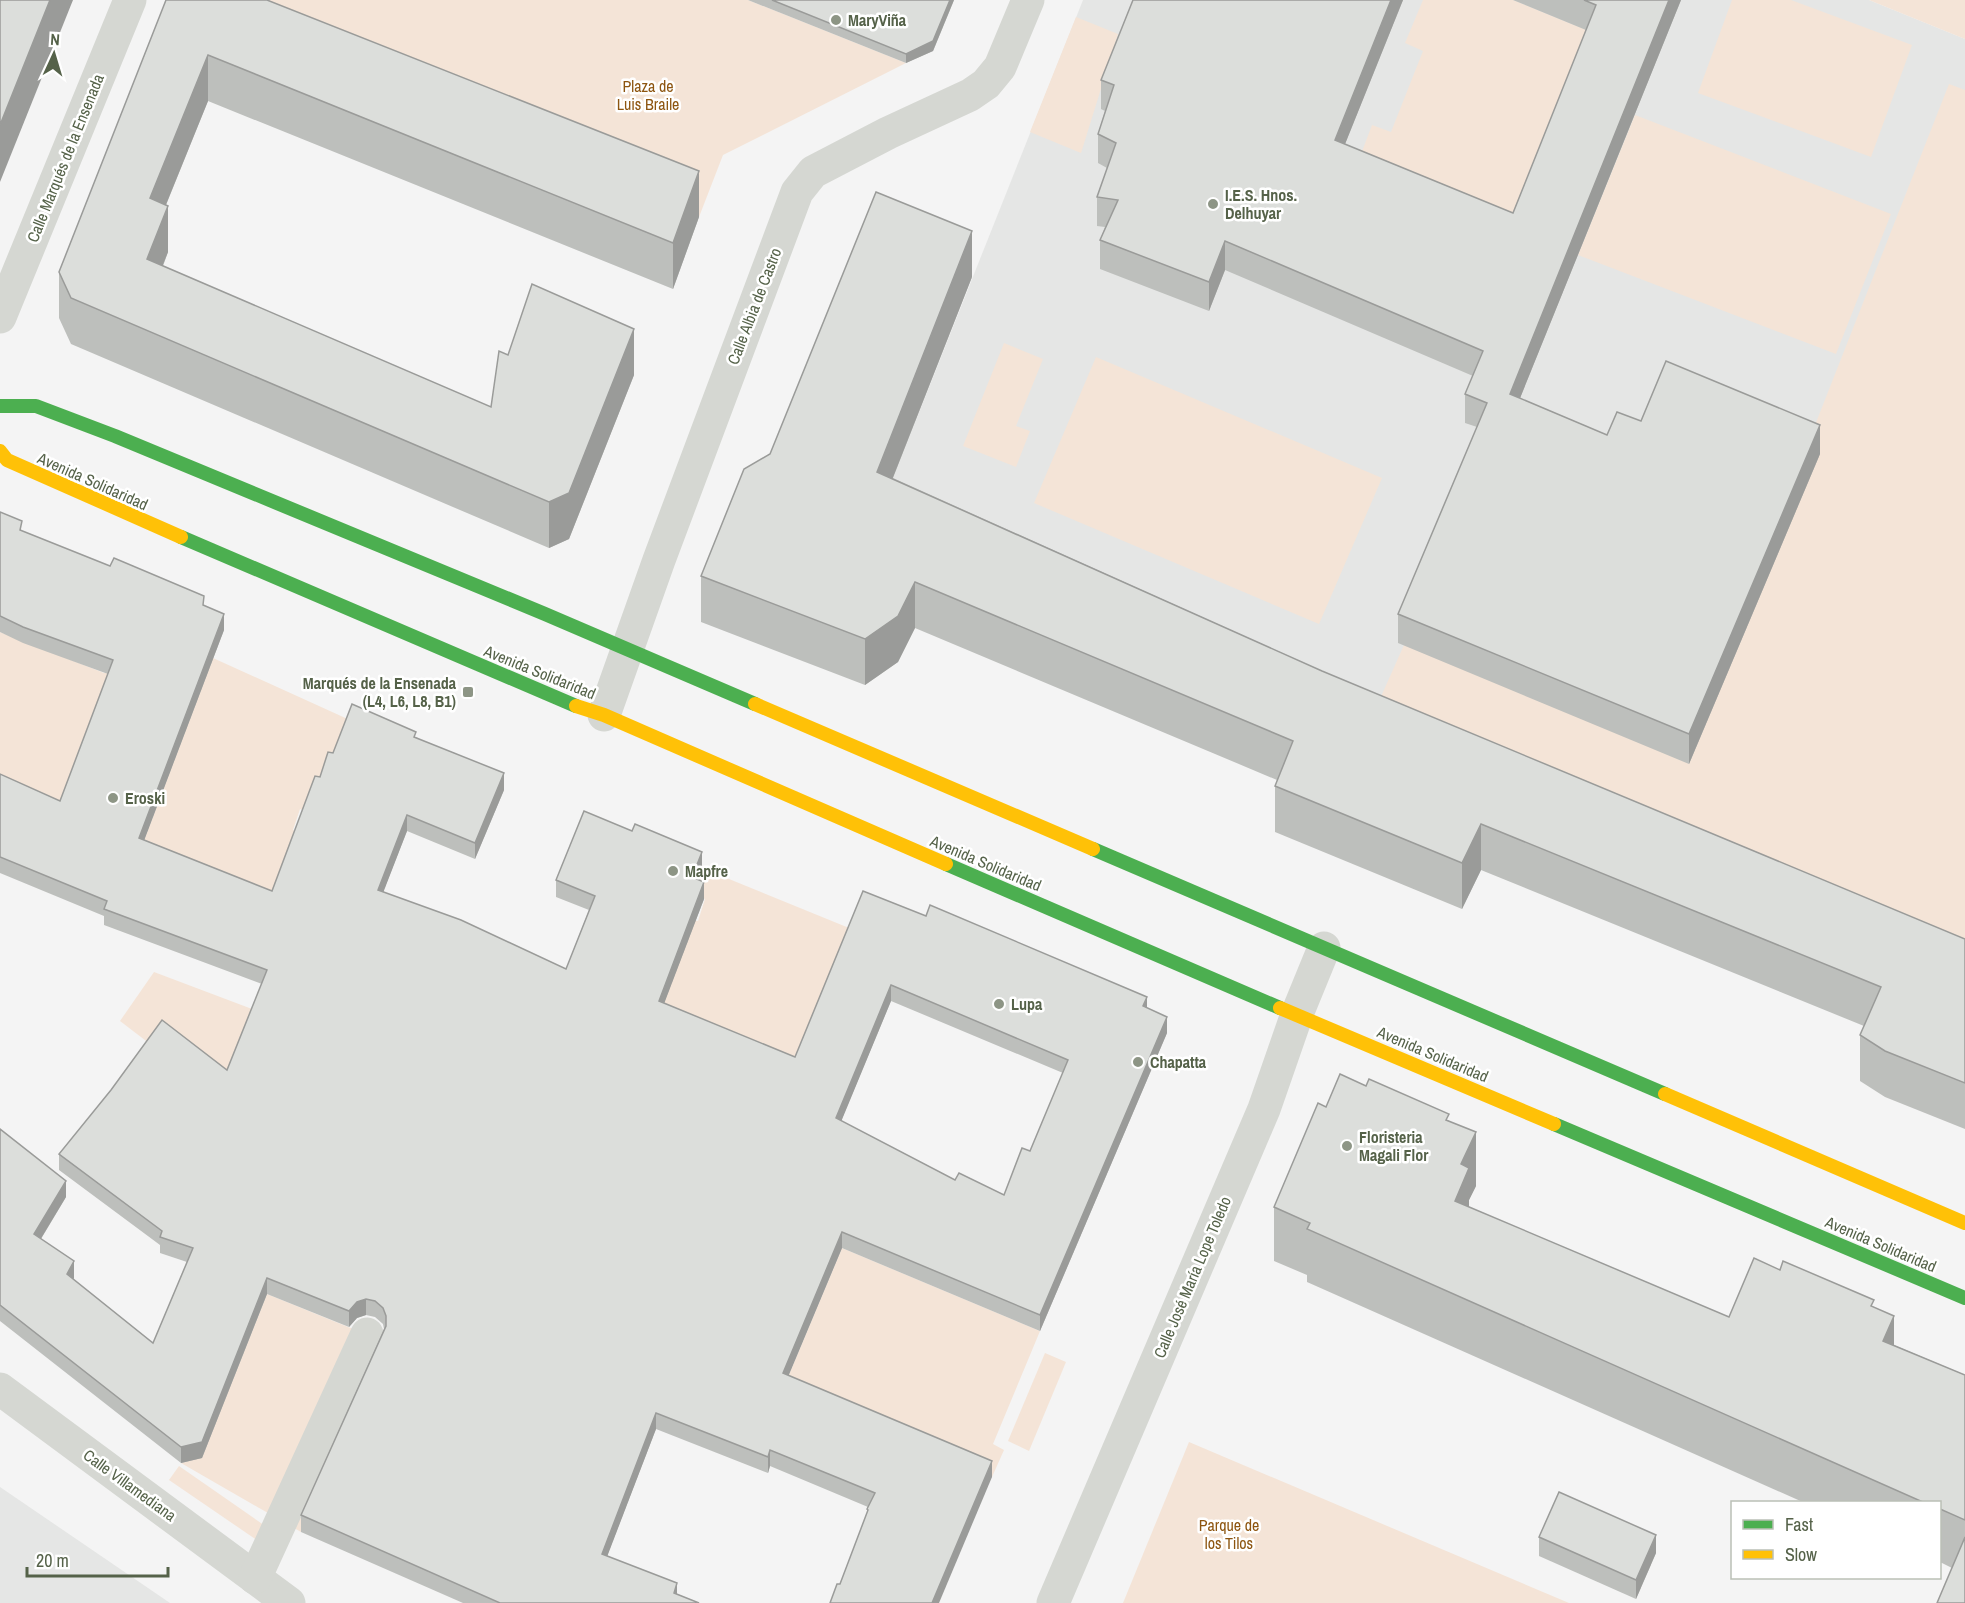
<svg xmlns="http://www.w3.org/2000/svg" width="1965" height="1603" viewBox="0 0 1965 1603" font-family="'Archivo Narrow',sans-serif">
<style>
.education{fill:#e5e6e5}
.green{fill:#f4e4d7}
.lines{fill:none;stroke-linecap:round;stroke-linejoin:round}
.street{stroke:#d5d7d2;stroke-width:33}
.fast{stroke:#4caf50;stroke-width:14}
.slow{stroke:#ffc107;stroke-width:14}
.wall{fill:#bdbfbc;fill-rule:evenodd}
.shaded-wall{fill:#9a9b99}
.building{fill:#dcdedb;stroke:#9a9b99;stroke-width:1.5;fill-rule:evenodd}
.poi-dot{fill:#8d9585;stroke:#fff;stroke-width:2}
.labels{text-anchor:middle;stroke-width:5;stroke-linejoin:round;paint-order:stroke}
.poi-label{font-size:16px;font-weight:bold;fill:#556249;stroke:#fff;text-anchor:start}
.park-label{font-size:16px;fill:#8d5510;stroke:#fff}
.street-label{font-size:16px;fill:#556249;stroke:#fff}
</style>
<rect width="100%" height="100%" fill="#f4f4f4"/>
<!-- education -->
<g class="education">
<path d="M1083,0H1869L1965,39V961L877,518Z"/>
<path d="M0,1487L170,1603H0Z"/>
</g>
<!-- green -->
<g class="green">
<path d="M185,0H748L906,63L723,155L699,217L180,11Z"/>
<path d="M1423,0H1513L1596,34L1513,242L1333,228L1372,125L1391,132L1423,51L1405,43Z"/>
<path d="M1732,0H1791L1912,45L1871,157L1698,93Z"/>
<path d="M1869,0H1965V39Z"/>
<path d="M1076,17L1118,34L1081,153L1030,132Z"/>
<path d="M1949,84L1965,90V961L1371,719L1404,645L1689,763L1819,455L1806,448Z"/>
<path d="M1635,115L1891,214L1836,354L1578,255Z"/>
<path d="M1004,343L1043,359L1016,426L1030,431L1016,467L963,446Z"/>
<path d="M1096,357L1382,478L1319,624L1034,503Z"/>
<path d="M0,632L104,673L114,670L60,817L0,791Z"/>
<path d="M213,658L352,721L308,812L300,809L293,830L301,833L285,894L137,859Z"/>
<path d="M702,868L854,930L791,1082L642,1014L690,919L698,921L705,899L692,893Z"/>
<path d="M154,972L257,1011L227,1086L154,1047L120,1021Z"/>
<path d="M842,1248L1040,1331L993,1444L1004,1450L992,1477L783,1389Z"/>
<path d="M267,1294L385,1342L301,1532L181,1463L202,1457Z"/>
<path d="M1045,1353L1066,1362L1029,1451L1008,1441Z"/>
<path d="M1189,1442L1569,1603H1123Z"/>
<path d="M179,1466L271,1530L264,1545L169,1480Z"/>
</g>
<g class="lines">
<!-- street -->
<g class="street">
<path d="M0,317L130,0"/>
<path d="M604,715L659,560L797,192L813,172L888,133L970,95L986,84L1000,67L1028,0"/>
<path d="M0,1389L289,1603"/>
<path d="M255,1578L367,1334"/>
<path d="M1053,1603L1264,1109L1297,1014L1324,948"/>
</g>
<!-- fast -->
<g class="fast">
<path d="M0,406H36L115,436L545,614L755,704"/>
<path d="M181,537L576,706"/>
<path d="M1093,849L1665,1094"/>
<path d="M946,864L1280,1008"/>
<path d="M1554,1124L1965,1298"/>
</g>
<!-- slow -->
<g class="slow">
<path d="M0,451L7,460L181,537"/>
<path d="M755,704L1093,849"/>
<path d="M576,706L604,715L946,864"/>
<path d="M1280,1008L1554,1124"/>
<path d="M1665,1094L1965,1223"/>
</g>
</g>
<!-- wall -->
<g class="wall">
<path d="M166,0L699,217L673,289L208,101L166,205L168,252L163,266L491,407L508,355L634,375L569,539L549,548L71,344L59,318V272Z"/>
<path d="M748,0H954L933,51L906,63Z"/>
<path d="M1133,0H1403L1345,144L1513,213L1586,30L1513,0H1681L1520,398L1607,435L1641,421L1820,454L1689,764L1398,643V614L1477,427L1465,423V394L1473,376L1225,270L1209,311L1100,269V240L1105,227L1097,226V197L1107,168L1098,163V134L1105,111L1101,109V80Z"/>
<path d="M972,277L893,478L1322,671L1965,939V1129L1885,1097L1860,1081V1035L1864,1026L1481,870L1462,909L1275,832V786L1277,780L915,628L898,662L865,685L701,622V576L770,454Z"/>
<path d="M0,512L22,531L204,605L224,630L144,840L272,891L320,777L333,753L416,737L504,790L475,859L407,831L383,892L566,969L589,910L556,897V880L702,868L697,879L704,899L664,1003L795,1057L863,891L1147,1008L1167,1033L1040,1331L842,1248L788,1376L992,1477L840,1584L867,1514V1509L868,1507L770,1466L768,1473L656,1429L607,1556L677,1594L699,1603H463L301,1532V1515L384,1329L383,1324L375,1317L366,1315L357,1318L349,1327L267,1294L202,1458L181,1463L0,1321V1129L66,1197L41,1239L74,1278L73,1279L153,1343L187,1262L160,1253V1245L59,1170V1154L227,1070L262,984L104,925V916L0,873V774L60,801L108,674L23,643L0,632ZM891,1001L1063,1073L1030,1151L1004,1195L955,1180L841,1121Z"/>
<path d="M1366,1086L1449,1121L1476,1186L1469,1200V1207L1729,1317L1780,1270L1874,1307L1894,1345L1965,1375V1603L1952,1568L1940,1562V1503H1805L1307,1282V1275L1274,1261V1207L1326,1107Z"/>
<path d="M1539,1537L1656,1553L1636,1599L1539,1556Z"/>
</g>
<!-- shaded-wall -->
<g class="shaded-wall">
<path d="M50,0H73L0,182V125Z"/>
<path d="M950,0H954L933,51L906,63V54Z"/>
<path d="M1391,0H1403L1335,169V140Z"/>
<path d="M1669,0H1681L1510,423V394Z"/>
<path d="M208,55V101L150,244V198Z"/>
<path d="M699,171V217L673,289V243Z"/>
<path d="M168,206V252L147,305V259Z"/>
<path d="M972,231V277L877,518V472Z"/>
<path d="M1225,241V270L1209,311V282Z"/>
<path d="M634,329V375L569,539L549,548V502Z"/>
<path d="M1820,425V454L1689,764V734Z"/>
<path d="M915,582V628L898,662L865,685V639Z"/>
<path d="M224,614V630L139,854V838Z"/>
<path d="M504,773V790L475,859V843Z"/>
<path d="M407,815V831L378,906V890Z"/>
<path d="M1481,824V870L1462,909V863Z"/>
<path d="M702,852V868L692,893V877Z"/>
<path d="M704,882V899L659,1017V1001Z"/>
<path d="M891,985V1001L836,1134V1118Z"/>
<path d="M1147,997V1013L1143,1006Z"/>
<path d="M1167,1017V1033L1040,1331V1315Z"/>
<path d="M1476,1132V1186L1469,1200V1221L1455,1201L1461,1164Z"/>
<path d="M66,1181V1197L34,1250V1234Z"/>
<path d="M842,1232V1248L783,1389V1373Z"/>
<path d="M74,1261V1278L67,1290V1274Z"/>
<path d="M267,1278V1294L202,1458L181,1463V1447Z"/>
<path d="M366,1299V1315L357,1318L349,1327V1311L357,1302Z"/>
<path d="M1894,1316V1369L1883,1341Z"/>
<path d="M656,1413V1429L602,1570V1554Z"/>
<path d="M770,1450V1466L768,1473V1457Z"/>
<path d="M992,1461V1477L939,1603H932Z"/>
<path d="M1656,1535V1553L1636,1599V1580Z"/>
<path d="M677,1583V1599L674,1593Z"/>
</g>
<!-- building -->
<g class="building">
<path d="M0,0H50L0,125Z"/>
<path d="M166,0H267L699,171L673,243L208,55L150,198L168,206L147,259L491,407L499,351L508,355L532,284L634,329L569,493L549,502L71,298L59,272Z"/>
<path d="M772,0H950L933,41L906,54Z"/>
<path d="M1133,0H1391L1335,140L1513,213L1596,5L1584,0H1669L1510,394L1607,435L1617,412L1641,421L1666,361L1820,425L1689,734L1398,614L1487,403L1465,394L1483,351L1225,241L1209,282L1100,240L1118,200L1097,197L1116,143L1098,134L1114,85L1101,80Z"/>
<path d="M876,192L972,231L877,472L1322,671L1965,939V1083L1885,1051L1860,1035L1881,987L1481,824L1462,863L1275,786L1293,741L915,582L898,616L865,639L701,576L744,469L770,454Z"/>
<path d="M0,512L22,521L20,530L110,566L114,558L204,596L203,605L224,614L139,838L272,891L315,776L320,777L328,752L333,753L352,704L416,732L414,737L504,773L475,843L407,815L378,890L461,920L566,969L595,896L556,880L584,811L632,831L635,824L702,852L692,877L704,882L659,1001L795,1057L863,891L926,916L930,905L1147,997L1143,1006L1167,1017L1040,1315L842,1232L783,1373L992,1461L932,1603H830L837,1584H840L868,1510L867,1509L875,1493L770,1450L768,1457L656,1413L602,1554L677,1583L674,1593L699,1603H500L301,1515L386,1326V1316L383,1308L375,1301L366,1299L357,1302L349,1311L267,1278L202,1442L181,1447L0,1305V1129L66,1181L34,1234L74,1261L67,1274L153,1343L193,1248L160,1237L162,1231L59,1154L111,1090L162,1020L227,1070L267,970L104,909L107,901L0,857V774L60,801L113,660L23,627L0,616ZM891,985L1068,1060L1030,1151L1022,1148L1004,1195L959,1173L955,1180L836,1118Z"/>
<path d="M1340,1074L1366,1086L1369,1079L1449,1114L1446,1120L1476,1132L1461,1164L1469,1168L1455,1201L1729,1317L1754,1258L1780,1270L1783,1261L1874,1300L1871,1306L1894,1316L1883,1341L1965,1375V1520L1940,1509V1503H1925L1307,1229L1310,1223L1274,1207L1318,1103L1326,1107Z"/>
<path d="M1559,1492L1656,1535L1636,1580L1539,1537Z"/>
<path d="M1965,1537V1603H1937Z"/>
</g>
<!-- markers -->
<g class="poi-dot">
<circle cx="836" cy="20" r="6"/>
<circle cx="1213" cy="204" r="6"/>
<rect x="462" y="686" width="12" height="12" rx="3"/>
<circle cx="113" cy="798" r="6"/>
<circle cx="673" cy="871" r="6"/>
<circle cx="999" cy="1004" r="6"/>
<circle cx="1138" cy="1062" r="6"/>
<circle cx="1347" cy="1146" r="6"/>
</g>
<g class="labels">
<!-- poi labels -->
<g class="poi-label">
<text x="848" y="26">MaryViña</text>
<text x="1225" y="201">I.E.S. Hnos.<tspan x="1225" dy="18">Delhuyar</tspan></text>
<text x="456" y="689" text-anchor="end">Marqués de la Ensenada<tspan x="456" dy="18">(L4, L6, L8, B1)</tspan></text>
<text x="125" y="804">Eroski</text>
<text x="685" y="877">Mapfre</text>
<text x="1011" y="1010">Lupa</text>
<text x="1150" y="1068">Chapatta</text>
<text x="1359" y="1143">Floristeria<tspan x="1359" dy="18">Magali Flor</tspan></text>
</g>
<!-- park labels -->
<g class="park-label">
<text x="648" y="92">Plaza de<tspan x="648" dy="18">Luis Braile</tspan></text>
<text x="1229" y="1531">Parque de<tspan x="1229" dy="18">los Tilos</tspan></text>
</g>
<!-- street labels -->
<g class="street-label">
<text transform="translate(65 158) rotate(-68)" y="6">Calle Marqués de la Ensenada</text>
<text transform="translate(754 306) rotate(-69)" y="6">Calle Albia de Castro</text>
<text transform="translate(93 481) rotate(24)" y="6">Avenida Solidaridad</text>
<text transform="translate(540 672) rotate(22)" y="6">Avenida Solidaridad</text>
<text transform="translate(986 863) rotate(23)" y="6">Avenida Solidaridad</text>
<text transform="translate(1433 1054) rotate(23)" y="6">Avenida Solidaridad</text>
<text transform="translate(1881 1244) rotate(23)" y="6">Avenida Solidaridad</text>
<text transform="translate(1192 1277) rotate(-67)" y="6">Calle José María Lope Toledo</text>
<text transform="translate(130 1485) rotate(36)" y="6">Calle Villamediana</text>
</g>
</g>
<!-- legend -->
<rect x="1731" y="1501" width="210" height="78" fill="#ffffff" stroke="#bbc0b6" stroke-width="1.5"/>
<rect x="1743" y="1520" width="30" height="9" fill="#4caf50" stroke="#bbc0b6" stroke-width="1.5"/>
<text x="1785" y="1531" font-size="18" fill="#556249">Fast</text>
<rect x="1743" y="1550" width="30" height="9" fill="#ffc107" stroke="#bbc0b6" stroke-width="1.5"/>
<text x="1785" y="1561" font-size="18" fill="#556249">Slow</text>
<!-- north arrow -->
<g transform="translate(54 54) rotate(4)" stroke="#ffffff" stroke-width="4.5" paint-order="stroke">
<path d="M0-4.5L10 22L0 15L-10 22Z" fill="#556249"/>
<text y="-9" font-size="16" font-weight="bold" text-anchor="middle" fill="#556249">N</text>
</g>
<!-- scale -->
<path d="M27 1567v9h141v-9" fill="none" stroke="#556249" stroke-width="3"/>
<text x="36" y="1567" font-size="18" fill="#556249" stroke="#ffffff" stroke-width="4.5" paint-order="stroke">20 m</text>
</svg>
